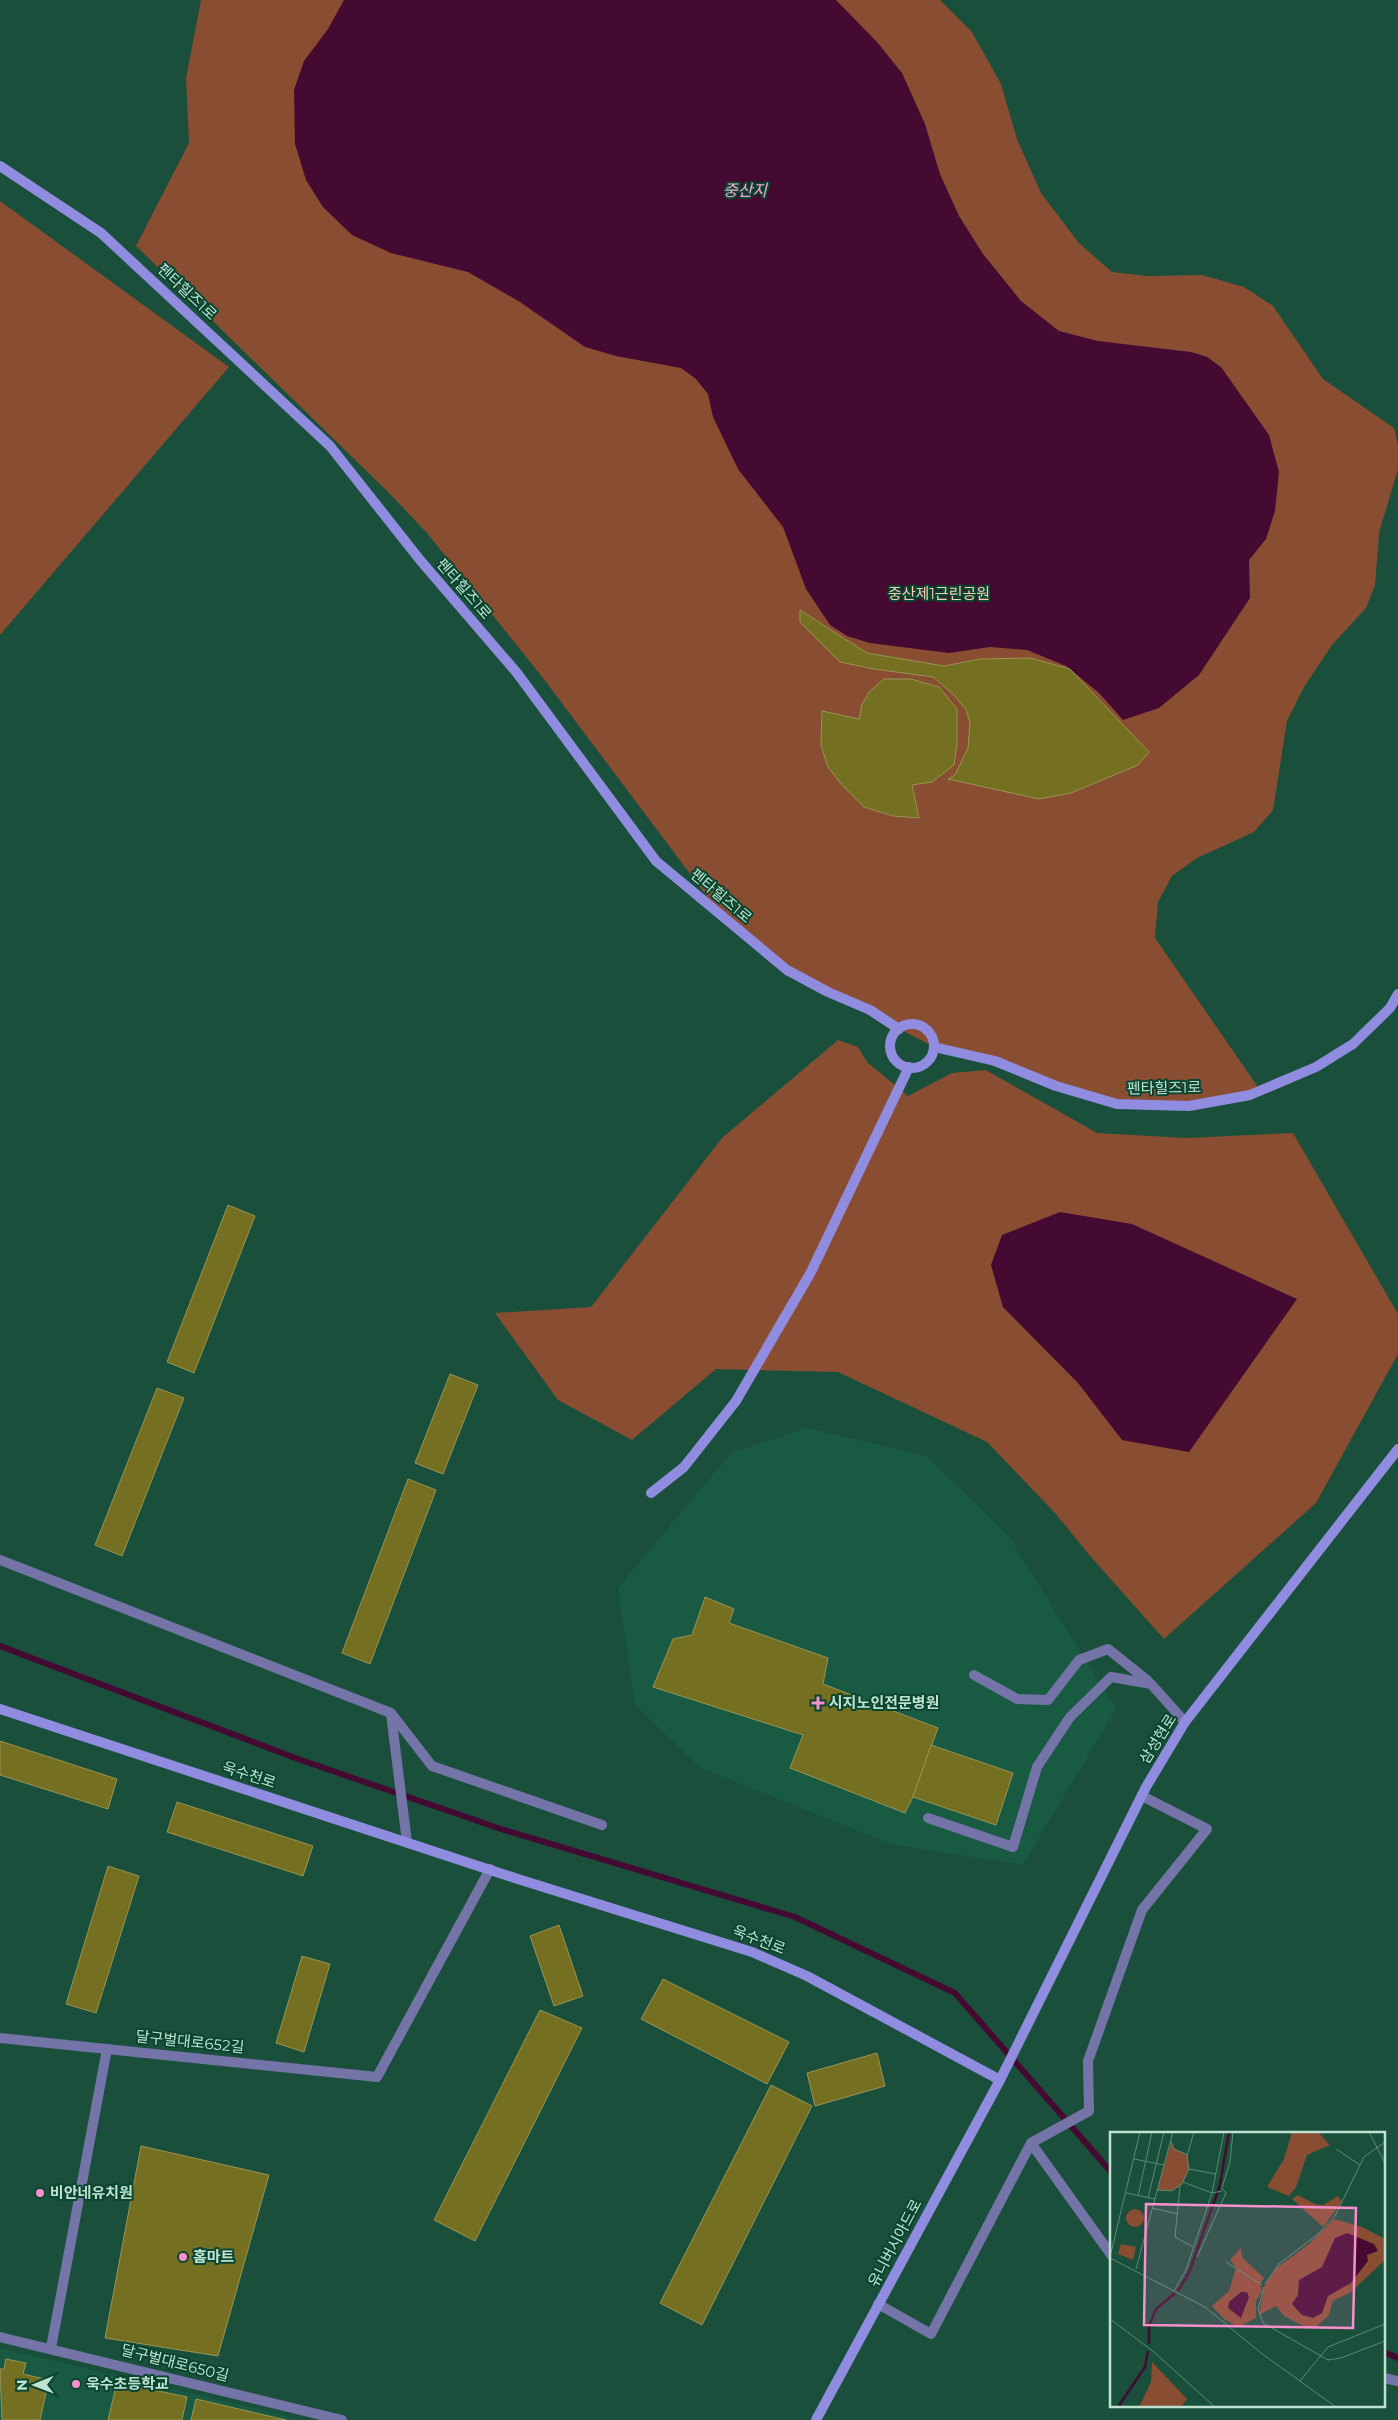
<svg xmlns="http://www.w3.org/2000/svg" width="1398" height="2420" viewBox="0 0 1398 2420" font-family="Montserrat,'Noto Sans KR',sans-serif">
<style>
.built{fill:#195a43}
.green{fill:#894d32}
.water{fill:#440a31}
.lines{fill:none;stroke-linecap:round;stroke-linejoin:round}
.stream{stroke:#440a31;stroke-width:6}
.building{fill:#756f21;stroke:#999454}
.lane{stroke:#7574a9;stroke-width:10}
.street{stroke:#7574a9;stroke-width:10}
.secondary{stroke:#908de1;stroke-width:10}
.poi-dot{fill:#f790cd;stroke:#0a4530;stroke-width:2}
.labels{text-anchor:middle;stroke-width:4;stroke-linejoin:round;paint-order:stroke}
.street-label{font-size:15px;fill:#bfe2d1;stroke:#0a4530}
.park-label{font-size:15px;fill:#facbb7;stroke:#0a4530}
.poi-label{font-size:15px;font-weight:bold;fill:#bfe2d1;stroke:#0a4530;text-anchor:start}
.water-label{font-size:16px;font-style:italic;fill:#fea6d8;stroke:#0a4530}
.inset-river{fill:none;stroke:#440a31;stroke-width:2.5}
.inset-road{fill:none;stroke:#5b8a77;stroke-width:1}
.view{fill:#f790cd;fill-opacity:0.15;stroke:#f790cd;stroke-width:2.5}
.inset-edge{fill:none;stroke:#bfe2d1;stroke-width:2.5}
</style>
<rect width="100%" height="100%" fill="#194f3b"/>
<!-- built -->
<g class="built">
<path d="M808,1428L926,1456L1008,1535L1116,1709L1023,1865L890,1844L699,1767L635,1704L618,1588L731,1453Z"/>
<path d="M0,2348L303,2420H0Z"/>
</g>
<!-- green -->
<g class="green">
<path d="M201,0H940L972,32L1001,84L1017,139L1041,193L1079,243L1112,272L1147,276L1202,275L1244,287L1273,306L1323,379L1394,428L1398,445V469L1379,533L1375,585L1366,608L1332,645L1304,687L1287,721L1273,810L1254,832L1197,858L1172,876L1158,902L1155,938L1260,1090L1189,1106L1117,1104L995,1061L934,1047L787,970L724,919L543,678L427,533L389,493L136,246L189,143L186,78Z"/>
<path d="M0,201L229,367L0,635Z"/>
<path d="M838,1040L858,1047L867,1062L908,1096L952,1073L986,1070L1097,1133L1186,1138L1293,1133L1398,1314V1354L1316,1503L1164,1639L1091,1557L1055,1513L987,1442L838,1372L716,1369L632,1440L558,1400L495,1313L591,1307L722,1138Z"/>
</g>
<!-- water -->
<g class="water">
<path d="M344,0H836L877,42L902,73L925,124L940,174L959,216L983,254L1021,301L1059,331L1098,341L1191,352L1207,357L1221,367L1269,435L1279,472L1275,511L1266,539L1249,560L1250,598L1199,675L1159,708L1123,720L1099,693L1066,666L1027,650L990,647L949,653L870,643L847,636L830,625L806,589L783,527L738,469L713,417L708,394L696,379L681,368L616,356L585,347L520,302L468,272L391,253L352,235L323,207L306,180L295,144L294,90L304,61L328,29Z"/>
<path d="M1060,1212L1132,1224L1297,1299L1189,1452L1122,1440L1078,1383L1003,1307L991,1265L1002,1235Z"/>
</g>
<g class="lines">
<!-- stream -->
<g class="stream">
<path d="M0,1646L298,1759L501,1829L795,1917L955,1993L1112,2173"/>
<path d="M1384,2352L1398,2358"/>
</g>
</g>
<!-- building -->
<g class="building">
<path d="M800,610L867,653L944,666L980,659L1030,658L1070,669L1149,752L1138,765L1071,793L1039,799L948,779L955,775L968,748L970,723L966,710L954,695L933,677L874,669L840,662L800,622Z"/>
<path d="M884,679H911L939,687L957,709V744L954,765L932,782L912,785L919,818L893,816L864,807L842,785L828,767L821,745L822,711L859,719L862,704L870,691Z"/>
<path d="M228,1205L255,1216L194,1373L167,1362Z"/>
<path d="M450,1374L478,1385L443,1474L415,1463Z"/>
<path d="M157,1388L184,1398L122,1556L95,1545Z"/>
<path d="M408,1479L436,1490L370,1664L342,1653Z"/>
<path d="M705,1597L734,1609L729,1623L828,1658L823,1684L938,1728L913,1797L905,1813L790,1768L803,1735L653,1687L673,1639L692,1635Z"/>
<path d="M0,1741L117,1779L108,1809L0,1775Z"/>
<path d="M931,1745L1013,1773L996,1825L913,1797Z"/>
<path d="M177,1802L313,1846L303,1876L167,1832Z"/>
<path d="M108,1866L139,1876L96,2013L66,2004Z"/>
<path d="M559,1925L583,1996L554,2006L530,1936Z"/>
<path d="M302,1956L330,1964L304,2052L276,2043Z"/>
<path d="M663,1979L789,2042L767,2084L641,2019Z"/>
<path d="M540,2010L582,2028L475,2241L434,2220Z"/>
<path d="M877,2053L885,2086L815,2106L807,2073Z"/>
<path d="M771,2085L812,2106L702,2325L660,2303Z"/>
<path d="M141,2146L269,2175L218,2356L105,2338Z"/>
<path d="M6,2359L26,2363L23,2374L49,2380L40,2420H2L0,2369H4Z"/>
<path d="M117,2382L187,2397L182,2420H108Z"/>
<path d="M196,2399L286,2420H191Z"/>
</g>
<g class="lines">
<!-- lane -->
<g class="lane">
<path d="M974,1675L1017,1699L1048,1700L1079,1660L1108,1649L1148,1681"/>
<path d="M928,1818L1013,1847L1037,1767L1070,1717L1111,1677L1151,1684L1185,1722"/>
<path d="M1031,2143L1112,2256"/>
<path d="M878,2304L931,2334L1031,2143L1089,2111L1088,2061L1142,1910L1207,1829L1142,1796"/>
<path d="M1384,2378L1398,2381"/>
</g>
<!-- street -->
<g class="street">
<path d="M0,1560L391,1713L432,1766L602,1825"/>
<path d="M391,1714L407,1842"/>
<path d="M0,2038L377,2077L490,1869"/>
<path d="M0,2337L342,2420"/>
<path d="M51,2348L107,2049"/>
</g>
<!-- secondary -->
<g class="secondary">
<path d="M0,166L101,233L330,446L420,560L517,673L656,861L787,970L828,992L870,1010L899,1029"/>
<circle cx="912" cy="1046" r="22"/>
<path d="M934,1047L995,1061L1056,1086L1117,1104L1189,1106L1250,1095L1316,1067L1353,1044L1390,1008L1398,994"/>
<path d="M651,1493L684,1467L736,1401L811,1272L909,1067"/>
<path d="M0,1709L521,1880L752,1952L807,1976L1000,2080"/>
<path d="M816,2420L1000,2080L1146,1787L1185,1722L1398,1449"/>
</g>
</g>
<!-- markers -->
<g class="poi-dot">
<path d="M815.5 1695.5h5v5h5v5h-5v5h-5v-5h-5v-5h5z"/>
<circle cx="40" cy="2193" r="5"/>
<circle cx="183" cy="2257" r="5"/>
<circle cx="76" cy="2384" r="5"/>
</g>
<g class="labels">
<!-- street labels -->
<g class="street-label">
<text transform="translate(187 292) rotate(43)" y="5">펜타힐즈1로</text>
<text transform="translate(464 589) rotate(49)" y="5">펜타힐즈1로</text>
<text transform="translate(721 896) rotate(40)" y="5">펜타힐즈1로</text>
<text transform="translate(1164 1088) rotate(-1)" y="5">펜타힐즈1로</text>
<text transform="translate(1158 1739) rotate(-58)" y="5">삼성현로</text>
<text transform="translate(249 1775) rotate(18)" y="5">욱수천로</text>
<text transform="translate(759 1940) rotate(21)" y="5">욱수천로</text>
<text transform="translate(190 2042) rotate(6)" y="5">달구벌대로652길</text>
<text transform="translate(895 2243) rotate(-62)" y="5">유니버시아드로</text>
<text transform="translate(175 2363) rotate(14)" y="5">달구벌대로650길</text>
</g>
<!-- park labels -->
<g class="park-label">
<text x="939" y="599">중산제1근린공원</text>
</g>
<!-- poi labels -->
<g class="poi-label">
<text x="829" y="1708">시지노인전문병원</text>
<text x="50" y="2198">비안네유치원</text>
<text x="193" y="2262">홈마트</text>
<text x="86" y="2389">욱수초등학교</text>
</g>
<!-- water labels -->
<g class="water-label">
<text x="745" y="196">중산지</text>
</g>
</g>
<!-- overview -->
<g transform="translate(1110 2132)">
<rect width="275" height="275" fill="#194f3b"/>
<path d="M182,0H208L220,13L197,23L186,55L179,64L157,55L174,27ZM61,10L64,17L77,22L79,37L72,52L63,59L47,58ZM188,63L205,72L213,73L228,64L232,70L213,95L182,67ZM16 86a9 9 0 1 1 18 0a9 9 0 1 1-18 0ZM224,87L252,95L275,107V128L241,160L223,169L219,183L206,195L193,194L174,184L166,174L149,183L154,155L165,137L199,112ZM11,112L26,115L23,128L8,122ZM131,116L132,125L154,146L150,152L152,159L146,169V186L128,195L114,187L102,174L119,159L126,136L120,128ZM42,230L77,267L71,275H29L41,250Z" fill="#894d32"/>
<path d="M237,101L264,112L268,119L257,123L258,129L241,151L218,164L212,181L203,186L192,183L182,172L188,163L189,148L212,135L225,106ZM131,160H137L139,165L131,186L118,176L119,170Z" fill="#440a31"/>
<path class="inset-river" d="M68,159L79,141L110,53L119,0M39,212V194L46,177L65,161M8,275L35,235L38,219"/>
<path class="inset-road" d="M259,0L275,31M61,9L64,17L78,23M226,17L250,33M24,27L54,33M79,37L106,42M73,50L102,61L112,59M70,54L65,105L83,115M47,58L61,59L72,52L79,37L77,24L84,0M16,61L45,67M28,64L42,0M38,66L54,0M42,76L68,82M0,125L30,0M87,125L116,61L112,56L120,30L123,0M0,126L95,175L151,221L226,275M116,130L152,153M26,137L63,0M155,152L170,131L207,103L225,84L254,25L275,10M154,155L148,177L153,191L218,228L231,226L275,209M64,159L76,138L102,61L114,0M0,187L44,220L105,275M190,249L218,215L275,192"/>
<path class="view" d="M36,72L246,76L243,196L34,193Z"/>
<rect width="275" height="275" class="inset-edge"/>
</g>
<!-- north arrow -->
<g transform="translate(35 2385) rotate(269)" stroke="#0a4530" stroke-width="4" paint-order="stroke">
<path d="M0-4L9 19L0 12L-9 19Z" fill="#bfe2d1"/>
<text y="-8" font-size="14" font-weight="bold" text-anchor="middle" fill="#bfe2d1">N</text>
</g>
</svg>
